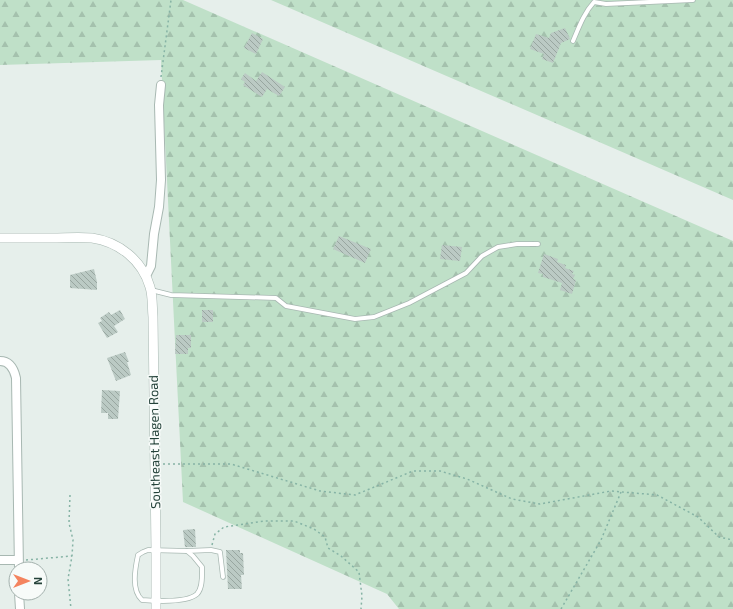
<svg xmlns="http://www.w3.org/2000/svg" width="733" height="609" viewBox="0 0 733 609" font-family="'Exo 2',sans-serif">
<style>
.forest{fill:url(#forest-firs)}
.building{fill:url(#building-back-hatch)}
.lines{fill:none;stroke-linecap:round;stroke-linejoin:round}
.service-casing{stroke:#a8b8b2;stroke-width:5.5}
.minor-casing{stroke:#a8b8b2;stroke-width:10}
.tertiary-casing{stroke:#a8b8b2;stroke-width:10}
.path{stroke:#86b3a5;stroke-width:1.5;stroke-dasharray:2 3;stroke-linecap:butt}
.service{stroke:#fff;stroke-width:4}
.minor{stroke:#fff;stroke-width:8}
.tertiary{stroke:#fff;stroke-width:9}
.labels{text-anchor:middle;stroke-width:3;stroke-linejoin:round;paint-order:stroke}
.street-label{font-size:13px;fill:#24423a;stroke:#f7fbf9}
</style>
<defs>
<pattern id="forest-firs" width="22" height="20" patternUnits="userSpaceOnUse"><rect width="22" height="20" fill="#bfe0c8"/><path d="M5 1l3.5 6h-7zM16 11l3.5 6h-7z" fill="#a4c1ad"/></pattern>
<pattern id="building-back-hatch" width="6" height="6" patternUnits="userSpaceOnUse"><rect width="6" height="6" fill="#bbcac4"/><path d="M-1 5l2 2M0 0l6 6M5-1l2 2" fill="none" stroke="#98a6a0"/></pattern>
</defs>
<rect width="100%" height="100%" fill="#e6efeb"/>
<!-- forest -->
<g class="forest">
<path d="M0,0H183L733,241V609H399L387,594L183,502L161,60L0,65Z"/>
<path d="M271,0H733V200Z"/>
</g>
<!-- building -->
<g class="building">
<path d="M565,28L570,39L561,43L553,63L542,59L544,54L530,49L536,34L549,38L551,33Z"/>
<path d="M252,33L263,39L256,54L244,48Z"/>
<path d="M262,72L285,87L279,96L267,89L262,97L243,85L245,82L241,79L245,73L256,81Z"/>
<path d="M339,236L371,249L365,263L333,249Z"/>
<path d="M442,245L462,247L460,261L440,259Z"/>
<path d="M544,254L558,259L557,262L566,265L565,268L574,271L572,274L575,275L573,279L576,280L572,294L560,290L562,283L543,277V274L538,273Z"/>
<path d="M94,269L97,282V290L70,288V275Z"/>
<path d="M120,310L125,319L114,326L118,332L107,338L98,323L102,321L100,318L109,312L111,315Z"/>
<rect x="202" y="310" width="11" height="12"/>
<path d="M176,335H191V348H188V354H175Z"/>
<path d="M125,352L129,362H127L131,375L116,381L107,358Z"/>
<path d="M102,390L120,391L118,419H108V413H101Z"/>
<path d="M195,529L196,547H185L183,530Z"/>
<path d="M226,550H240V553H243L244,575H241L242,589H228Z"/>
</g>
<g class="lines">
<defs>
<g id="service">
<path d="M573,41C579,27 584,13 594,2L606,4L693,0"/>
<path d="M151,290L171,295L276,298L286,306L355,319L374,317L409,303L466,273L482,256L498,247L517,244H538"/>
<path d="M148,550L187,551L193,556L202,567C202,575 203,588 197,594C187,603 155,601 142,600C131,590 135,569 138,555L143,552Z"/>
<path d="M187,551L211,550L220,552L223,577"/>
</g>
<g id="minor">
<path d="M146,276L151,266L154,234L159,207L161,180L159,105L161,85"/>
<path d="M0,361C10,361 14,369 16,378L19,569"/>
<path d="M0,560H18"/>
<path d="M19,593L20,609"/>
</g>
<path id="tertiary" d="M0,238C17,238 35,238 52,238C65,238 79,237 92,238C119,242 142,260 150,287C153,297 152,307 153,317L156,550V609"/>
</defs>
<!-- service casing -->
<use href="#service" class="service-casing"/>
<!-- minor casing -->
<use href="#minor" class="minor-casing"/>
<!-- tertiary casing -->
<use href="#tertiary" class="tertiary-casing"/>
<!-- path -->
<g class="path">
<path d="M161,77L171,0"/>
<path d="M163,464H231L320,491L355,495L413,471H440L467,479L512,499L540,504L611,491L657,495L698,517L719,537L733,540"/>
<path d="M70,495L69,523L73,540L72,556L68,579L71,609"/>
<path d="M212,545L215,534L224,527L264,521H294L314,529L325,537L328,548L341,556L359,572L362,596L361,609"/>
<path d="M26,560L72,556"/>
<path d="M561,609L601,540L621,492"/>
</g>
<!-- service -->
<use href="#service" class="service"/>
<!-- minor -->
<use href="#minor" class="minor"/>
<!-- tertiary -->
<use href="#tertiary" class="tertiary"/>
</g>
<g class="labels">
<!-- street labels -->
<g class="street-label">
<text transform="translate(154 442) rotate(-91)" y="5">Southeast Hagen Road</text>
</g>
</g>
<!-- north arrow -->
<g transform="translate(28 581) rotate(90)"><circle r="19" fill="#f7fbf9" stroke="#a3b1ad"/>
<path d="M0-3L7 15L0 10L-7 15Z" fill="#f4845f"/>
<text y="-6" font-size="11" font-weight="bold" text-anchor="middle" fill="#24423a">N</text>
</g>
</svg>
